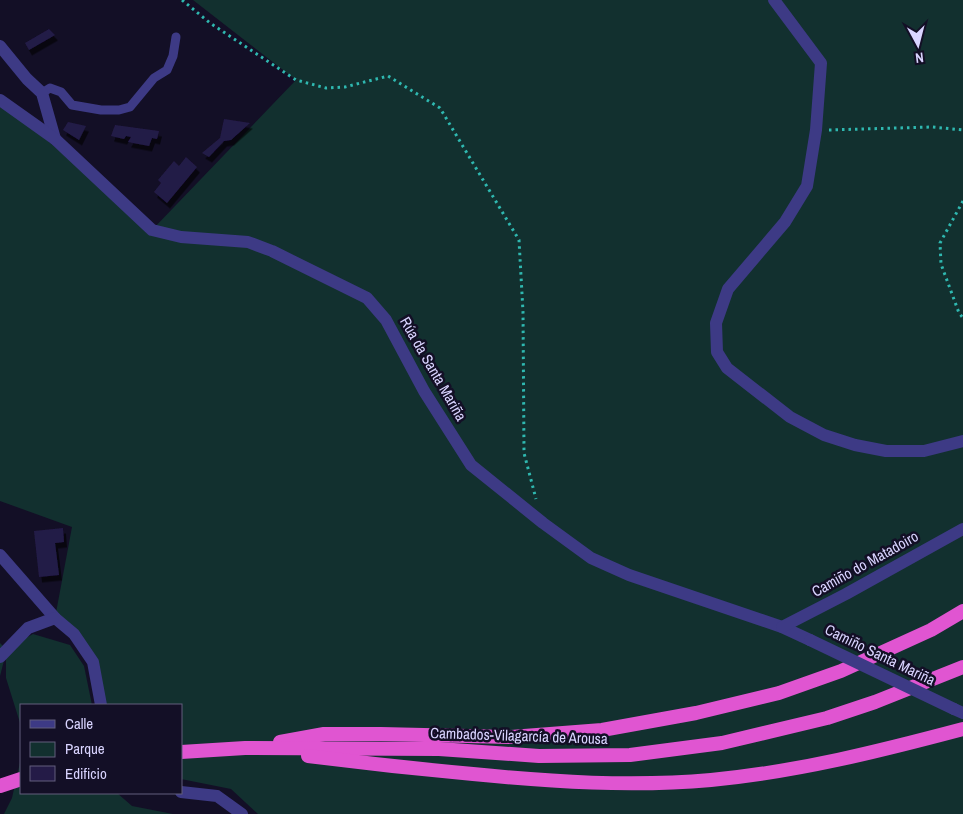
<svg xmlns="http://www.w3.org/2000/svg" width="963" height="814" viewBox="0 0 963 814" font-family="'Archivo Narrow',sans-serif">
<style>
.green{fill:#12302f}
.building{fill:#241b47;filter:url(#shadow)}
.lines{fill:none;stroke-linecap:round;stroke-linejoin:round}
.path{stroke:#2fb8b0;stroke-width:3;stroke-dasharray:2.5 4;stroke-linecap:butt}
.service{stroke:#3d3a85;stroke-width:9}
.minor{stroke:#3d3a85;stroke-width:12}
.trunk{stroke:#e055d1;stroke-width:14}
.minor-bridge{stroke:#3d3a85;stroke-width:12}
.labels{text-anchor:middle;stroke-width:5;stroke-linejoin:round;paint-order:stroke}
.street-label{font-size:15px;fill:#d9d4ff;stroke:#130f26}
</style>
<defs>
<filter id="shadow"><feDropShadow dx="3" dy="5.5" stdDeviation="0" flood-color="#0009"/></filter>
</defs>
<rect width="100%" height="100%" fill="#130f26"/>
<!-- green -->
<g class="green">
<path d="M193,0H963V814H258L231,789L181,779V705H101L93,662L55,618L72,527L0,501V100L152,230L296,80Z"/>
<path d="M33,634L70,645L84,666L92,705H21V726L6,678V653L0,676V643L6,649Z"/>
<path d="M21,758V793H117L132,806L173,814H4L12,798Z"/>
</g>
<!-- building -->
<g class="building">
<path d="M49,29L55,35L29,50L25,43Z"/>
<path d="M224,119L250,123L231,140L224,141L209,157L202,153L220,138Z"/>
<path d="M68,122L86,126L79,140L63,130Z"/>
<path d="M115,125L159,131L157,139L152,138L149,146L128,142L131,137L126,136L124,139L111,136Z"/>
<path d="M186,157L197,167L167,203L154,192L161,183L158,180L174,161L179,166Z"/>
<path d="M63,528L64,542L55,543L59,575L39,577L34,531Z"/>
</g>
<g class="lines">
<!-- path -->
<g class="path">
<path d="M182,0L210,23L296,80L326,88L345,87L388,76L440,108L519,240L523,312L524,453L536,499"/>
<path d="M829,130L932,127L963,130"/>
<path d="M963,201L940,243L941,264L959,313L963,318"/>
</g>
<!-- service -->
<path class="service" d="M42,93L50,88L61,92L72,105L101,110H119L130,107L154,78L167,70L173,56L176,37"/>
<!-- minor -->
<g class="minor">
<path d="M774,0L821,63L816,130L807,186L785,222L728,289L716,323L717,352L727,368L790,417L824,435L855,445L886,451H924L963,441"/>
<path d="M0,46L27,79L42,93L55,139"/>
<path d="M0,100L55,139L152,230L181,237L248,242L272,251L367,298L386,320L424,391L471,465L543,523L591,558L629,575L782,627L810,640"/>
<path d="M0,555L55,618"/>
<path d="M782,627L846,594L963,529"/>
<path d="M0,657L28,628L55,618L74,634L93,662L101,705"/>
<path d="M954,709L963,713"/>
<path d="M181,792L217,796L242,814"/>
</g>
<!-- trunk -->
<g class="trunk">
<path d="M280,742L324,734H381L511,737L602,730L696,713L779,693L841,671L931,630L963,611"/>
<path d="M181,752L245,748L439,749L539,756L630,755L722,743L827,718L875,702L963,667"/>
<path d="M308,756C363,763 418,769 473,774C552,782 632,787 711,780C797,772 880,751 963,729"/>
<path d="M0,786L21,779"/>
</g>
<!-- minor-bridge -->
<path class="minor-bridge" d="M810,640L954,709"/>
</g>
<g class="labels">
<!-- street labels -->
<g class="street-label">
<text transform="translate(433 369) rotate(60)" y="5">Rúa da Santa Mariña</text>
<text transform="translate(865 564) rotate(-29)" y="5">Camiño do Matadoiro</text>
<text transform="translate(880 655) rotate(26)" y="5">Camiño Santa Mariña</text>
<text transform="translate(519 736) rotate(2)" y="5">Cambados-Vilagarcía de Arousa</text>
</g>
</g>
<!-- legend -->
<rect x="20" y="704" width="162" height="90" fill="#130f26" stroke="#625e7d"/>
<rect x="30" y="720" width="25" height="8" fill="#3d3a85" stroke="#625e7d"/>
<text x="65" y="729" font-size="15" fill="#d9d4ff">Calle</text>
<rect x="30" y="742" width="25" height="15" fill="#12302f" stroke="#625e7d"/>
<text x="65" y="754" font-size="15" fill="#d9d4ff">Parque</text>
<rect x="30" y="766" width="25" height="15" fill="#241b47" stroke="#625e7d"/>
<text x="65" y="779" font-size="15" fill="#d9d4ff">Edificio</text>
<!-- north arrow -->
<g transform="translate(918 45) rotate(173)" stroke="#130f26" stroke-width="4" paint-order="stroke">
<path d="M0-4L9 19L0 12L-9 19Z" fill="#d9d4ff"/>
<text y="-8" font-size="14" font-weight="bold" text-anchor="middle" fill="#d9d4ff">N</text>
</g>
</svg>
